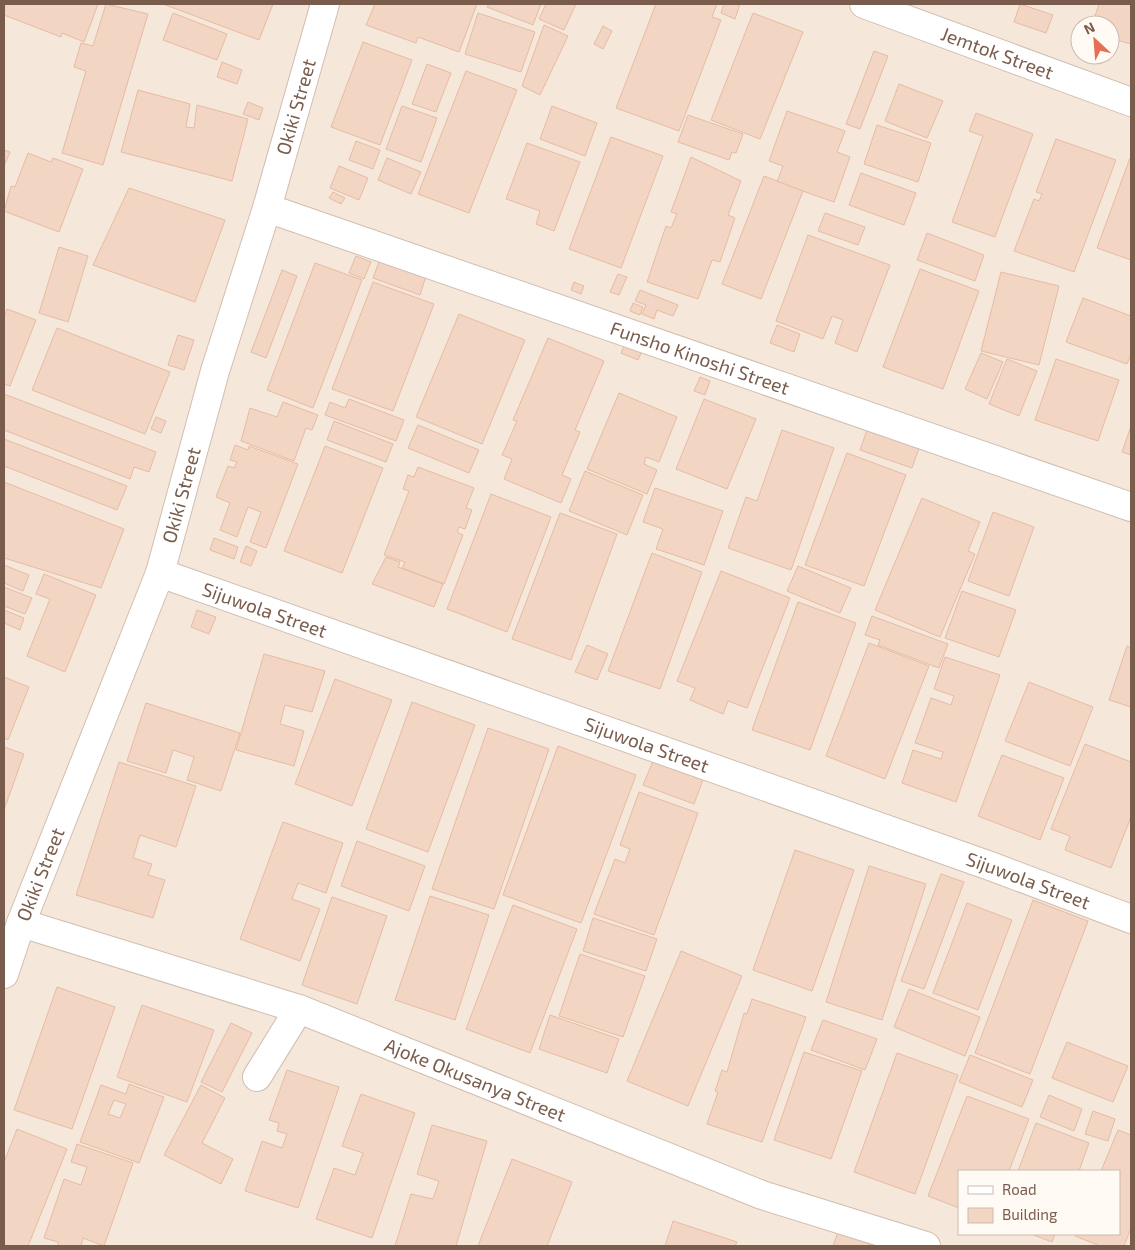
<svg xmlns="http://www.w3.org/2000/svg" width="1135" height="1250" viewBox="0 0 1135 1250" font-family="'Exo 2',sans-serif">
<style>
.residential{fill:#f5e8da;fill-rule:evenodd}
.building{fill:#f3d5c3;stroke:#e6bba3;fill-rule:evenodd}
.lines{fill:none;stroke-linecap:round;stroke-linejoin:round}
.minor-casing{stroke:#d1beb0;stroke-width:30}
.minor{stroke:#fff;stroke-width:28}
.labels{text-anchor:middle;stroke-width:4.5;stroke-linejoin:round;paint-order:stroke}
.street-label{font-size:19px;fill:#7a5c4d;stroke:#fffaf3}
</style>
<rect width="100%" height="100%" fill="#fdf6ec"/>
<!-- residential -->
<path class="residential" d="M4,4H1131V1246H4ZM1080,25H1110V55H1080ZM959,1171H1119V1234H959Z"/>
<!-- building -->
<g class="building">
<path d="M4,4H98L84,42L62,33L61,37L4,15Z"/>
<path d="M106,4L148,14L103,165L62,153L86,71L74,67L81,43L93,46Z"/>
<path d="M163,4H273L259,40Z"/>
<path d="M375,4H477L459,52L418,37L416,43L366,25Z"/>
<path d="M489,4H541L533,25L487,7Z"/>
<path d="M546,4H576L564,30L539,19Z"/>
<path d="M656,4H717L712,17L721,20L679,131L616,108Z"/>
<path d="M724,4H740L735,19L721,13Z"/>
<path d="M1020,4L1053,15L1046,33L1014,22Z"/>
<path d="M1099,4H1131V44L1110,38V25H1092Z"/>
<path d="M173,13L227,34L217,60L163,40Z"/>
<path d="M478,13L535,32L521,72L465,54Z"/>
<path d="M753,13L803,32L760,139L711,120Z"/>
<path d="M544,25L568,36L540,95L522,86Z"/>
<path d="M603,26L612,31L603,49L594,44Z"/>
<path d="M363,42L412,60L380,145L331,127Z"/>
<path d="M874,51L888,56L860,129L846,124Z"/>
<path d="M222,62L242,70L237,84L217,77Z"/>
<path d="M427,64L451,73L436,112L412,104Z"/>
<path d="M466,71L517,90L469,213L418,194Z"/>
<path d="M899,84L943,101L927,138L885,121Z"/>
<path d="M138,90L190,104L186,127L194,128L197,105L248,119L232,181L121,152Z"/>
<path d="M248,102L263,108L259,120L243,114Z"/>
<path d="M402,106L437,118L421,162L386,149Z"/>
<path d="M552,106L597,123L585,156L540,139Z"/>
<path d="M787,111L845,131L837,152L850,157L834,202L777,182L783,166L769,161Z"/>
<path d="M976,113L1033,134L995,237L952,222L983,136L969,131Z"/>
<path d="M688,115L743,134L736,153L732,152L729,160L678,142Z"/>
<path d="M877,125L931,143L918,182L864,164Z"/>
<path d="M611,137L663,156L621,268L569,249Z"/>
<path d="M1056,139L1116,160L1074,272L1014,251L1034,199L1039,201L1042,194L1036,192Z"/>
<path d="M356,141L380,150L373,169L349,160Z"/>
<path d="M527,143L580,162L554,231L536,224L540,211L506,199Z"/>
<path d="M4,150L10,152L4,166Z"/>
<path d="M28,153L51,162L53,158L83,169L59,232L4,211L11,186L15,187Z"/>
<path d="M691,157L741,181L728,215L735,218L720,262L712,260L698,299L647,282L666,226L671,228L677,214L671,212Z"/>
<path d="M387,158L421,172L411,194L378,180Z"/>
<path d="M1130,158H1131V260L1097,248Z"/>
<path d="M339,166L368,178L359,200L330,188Z"/>
<path d="M861,173L916,193L904,225L849,205Z"/>
<path d="M764,176L803,191L761,299L722,284Z"/>
<path d="M129,188L225,220L195,302L93,265Z"/>
<path d="M333,192L345,198L341,204L329,198Z"/>
<path d="M825,213L865,227L858,245L818,231Z"/>
<path d="M927,233L984,255L975,281L917,260Z"/>
<path d="M808,235L890,265L857,352L835,343L843,320L832,316L823,339L776,321Z"/>
<path d="M59,247L88,256L68,322L39,313Z"/>
<path d="M356,256L371,262L364,279L349,273Z"/>
<path d="M380,259L426,276L420,295L373,278Z"/>
<path d="M315,263L362,280L313,408L267,390Z"/>
<path d="M920,269L979,291L943,389L883,367Z"/>
<path d="M282,270L297,276L266,358L251,352Z"/>
<path d="M1001,272L1059,286L1039,365L981,351Z"/>
<path d="M618,274L627,277L619,295L610,292Z"/>
<path d="M373,282L434,304L393,411L332,389Z"/>
<path d="M574,282L584,286L581,294L571,290Z"/>
<path d="M640,290L678,305L673,316L657,310L654,319L642,314L646,305L635,301Z"/>
<path d="M1083,298L1131,316V354L1127,364L1066,342Z"/>
<path d="M633,303L643,307L640,315L630,311Z"/>
<path d="M7,309L36,320L10,386L4,384V317Z"/>
<path d="M459,314L525,340L482,444L416,417Z"/>
<path d="M777,325L800,334L794,352L770,343Z"/>
<path d="M57,328L170,372L145,434L32,390Z"/>
<path d="M178,335L194,340L184,370L168,365Z"/>
<path d="M548,338L604,361L575,430L580,432L562,475L571,479L561,503L504,479L512,459L502,455L517,421L513,420Z"/>
<path d="M625,344L642,351L638,360L621,353Z"/>
<path d="M981,353L1003,362L987,399L965,389Z"/>
<path d="M1007,359L1037,371L1019,416L989,404Z"/>
<path d="M1056,359L1119,380L1098,441L1035,420Z"/>
<path d="M700,377L710,381L705,395L694,391Z"/>
<path d="M619,393L677,417L659,462L646,457L644,464L657,470L647,494L587,469Z"/>
<path d="M4,394L156,452L149,472L134,467L130,479L4,430Z"/>
<path d="M349,399L404,420L396,441L325,415L330,402L345,408Z"/>
<path d="M704,399L756,419L727,489L676,469Z"/>
<path d="M283,402L318,415L312,430L306,428L294,461L241,441L250,408L277,417Z"/>
<path d="M156,417L166,421L161,433L151,429Z"/>
<path d="M334,421L393,444L386,462L327,440Z"/>
<path d="M418,425L479,450L469,473L408,448Z"/>
<path d="M1131,426V455L1122,452Z"/>
<path d="M782,430L834,448L791,570L728,548L746,497L757,501Z"/>
<path d="M867,430L919,448L912,468L860,450Z"/>
<path d="M4,439L127,486L117,510L4,466Z"/>
<path d="M235,445L248,450L249,446L298,464L266,548L250,542L261,512L248,507L237,537L220,530L230,503L216,497L228,466L234,468L237,462L230,460Z"/>
<path d="M325,446L383,468L342,573L284,551Z"/>
<path d="M847,453L906,475L864,586L805,565Z"/>
<path d="M418,467L474,488L466,508L472,510L465,529L459,527L457,532L463,535L444,584L402,568L405,562L384,555L409,491L403,489L408,475L414,477Z"/>
<path d="M585,471L643,495L627,535L569,511Z"/>
<path d="M4,482L124,529L101,588L4,558Z"/>
<path d="M655,488L723,511L704,565L656,549L663,529L643,522Z"/>
<path d="M491,494L551,517L507,632L447,609Z"/>
<path d="M922,498L980,522L968,551L975,554L940,637L875,610Z"/>
<path d="M993,512L1034,527L1009,596L968,581Z"/>
<path d="M560,513L617,534L571,660L512,639Z"/>
<path d="M214,538L238,547L234,559L210,550Z"/>
<path d="M246,546L257,551L251,566L240,562Z"/>
<path d="M652,553L702,572L660,689L608,671Z"/>
<path d="M386,557L400,562L398,567L443,584L434,607L372,584Z"/>
<path d="M4,565L29,575L23,591L4,583Z"/>
<path d="M798,566L851,588L840,613L787,591Z"/>
<path d="M721,571L790,598L747,708L728,701L723,714L690,700L695,688L677,681Z"/>
<path d="M44,574L96,595L65,672L27,656L50,599L36,594Z"/>
<path d="M4,587L32,598L25,614L4,606Z"/>
<path d="M962,591L1016,610L999,657L945,638Z"/>
<path d="M798,602L856,623L810,750L752,730Z"/>
<path d="M4,610L24,618L20,630L4,623Z"/>
<path d="M197,610L216,617L209,634L191,627Z"/>
<path d="M872,616L948,644L939,668L878,645L880,640L865,635Z"/>
<path d="M869,643L929,666L885,779L826,756Z"/>
<path d="M587,645L608,654L597,680L575,672Z"/>
<path d="M1127,646L1131,648V707L1109,700Z"/>
<path d="M264,654L325,671L312,712L285,705L280,724L304,731L294,766L236,750Z"/>
<path d="M945,657L1000,675L956,802L902,783L913,750L941,759L943,752L915,743L931,698L951,705L954,696L934,689Z"/>
<path d="M4,677L29,687L8,740L4,738Z"/>
<path d="M335,679L392,700L352,806L295,784Z"/>
<path d="M1029,682L1093,707L1070,766L1005,741Z"/>
<path d="M412,702L475,725L428,852L366,829Z"/>
<path d="M146,703L240,733L221,791L187,780L194,757L173,750L166,773L127,761Z"/>
<path d="M488,728L549,749L494,909L432,889Z"/>
<path d="M1085,744L1131,762V817L1111,868L1065,850L1070,836L1051,829Z"/>
<path d="M558,746L636,775L581,923L503,895Z"/>
<path d="M4,747L24,754L4,810Z"/>
<path d="M1002,755L1064,778L1040,840L978,816Z"/>
<path d="M653,761L703,780L694,804L643,785Z"/>
<path d="M119,762L196,786L176,847L140,835L133,858L152,864L148,875L165,880L153,918L76,895Z"/>
<path d="M639,792L698,813L654,935L594,914L615,859L625,863L630,849L620,845Z"/>
<path d="M283,822L343,843L326,893L298,883L292,899L320,909L300,961L240,939Z"/>
<path d="M357,841L425,866L409,911L341,886Z"/>
<path d="M795,850L854,870L812,991L753,970Z"/>
<path d="M869,866L926,884L882,1020L826,1002Z"/>
<path d="M941,874L964,882L924,989L901,981Z"/>
<path d="M430,896L489,915L455,1020L395,1000Z"/>
<path d="M332,897L387,916L357,1004L302,985Z"/>
<path d="M1033,900L1088,921L1030,1074L975,1053Z"/>
<path d="M967,903L1012,920L978,1010L933,993Z"/>
<path d="M513,905L577,929L530,1053L466,1029Z"/>
<path d="M593,918L657,939L646,971L583,951Z"/>
<path d="M681,951L742,976L688,1106L627,1081Z"/>
<path d="M580,954L645,976L623,1037L559,1016Z"/>
<path d="M57,987L115,1007L72,1129L14,1110Z"/>
<path d="M909,989L980,1017L965,1056L894,1027Z"/>
<path d="M752,999L806,1017L762,1142L707,1124L718,1092L715,1091L722,1070L727,1072L744,1013L747,1014Z"/>
<path d="M142,1005L214,1030L187,1102L117,1077Z"/>
<path d="M550,1015L619,1039L607,1073L539,1049Z"/>
<path d="M823,1020L877,1039L865,1070L811,1050Z"/>
<path d="M231,1023L252,1033L222,1092L201,1082Z"/>
<path d="M1067,1042L1128,1066L1113,1102L1052,1078Z"/>
<path d="M804,1052L862,1071L831,1159L774,1140Z"/>
<path d="M897,1053L958,1075L915,1194L854,1172Z"/>
<path d="M970,1055L1033,1080L1022,1107L959,1082Z"/>
<path d="M287,1070L339,1087L298,1208L245,1191L262,1141L282,1148L287,1134L277,1131L279,1123L269,1120Z"/>
<path d="M129,1084L164,1097L139,1163L80,1142L101,1085L126,1094ZM114,1100L126,1104L120,1118L108,1114Z"/>
<path d="M201,1085L225,1098L202,1143L233,1159L221,1184L164,1155Z"/>
<path d="M361,1094L415,1113L372,1238L316,1219L334,1168L355,1175L363,1153L342,1146Z"/>
<path d="M1049,1095L1082,1109L1074,1131L1040,1117Z"/>
<path d="M967,1096L1029,1119L1009,1171H959V1208L928,1196Z"/>
<path d="M1093,1111L1115,1119L1108,1141L1085,1134Z"/>
<path d="M1036,1123L1089,1143L1079,1171H1018Z"/>
<path d="M432,1125L487,1141L456,1246H395L411,1194L433,1199L439,1181L417,1174Z"/>
<path d="M17,1129L67,1149L28,1246H4V1162Z"/>
<path d="M1118,1130L1131,1135V1228L1124,1246H1100L1075,1236L1076,1234H1119V1171H1101Z"/>
<path d="M77,1144L133,1163L104,1246L83,1238L81,1246H58V1242L44,1238L64,1179L81,1185L87,1167L71,1162Z"/>
<path d="M512,1159L572,1182L547,1246H478Z"/>
<path d="M673,1221L737,1242L735,1246H665Z"/>
<path d="M838,1232L874,1246H833Z"/>
<path d="M1031,1234H1055L1052,1242Z"/>
</g>
<g class="lines">
<defs>
<g id="minor">
<path id="s1" d="M864,4L1131,102"/>
<path id="s2" d="M267,208L1131,507"/>
<path id="s3" d="M160,573L993,867L1131,919"/>
<path id="s4" d="M21,923L299,1009L762,1195L926,1246"/>
<path id="s5" d="M4,974L21,923L160,573L215,371L267,208L325,4"/>
<path d="M257,1077L299,1009"/>
</g>
</defs>
<!-- minor casing -->
<use href="#minor" class="minor-casing"/>
<!-- minor -->
<use href="#minor" class="minor"/>
</g>
<g class="labels">
<!-- street labels -->
<g class="street-label">
<text dy="7" stroke="none"><textPath href="#s1" startOffset="142">Jemtok Street</textPath></text>
<text dy="7" stroke="none"><textPath href="#s5" startOffset="916">Okiki Street</textPath></text>
<text dy="7" stroke="none"><textPath href="#s2" startOffset="458">Funsho Kinoshi Street</textPath></text>
<text dy="7" stroke="none"><textPath href="#s5" startOffset="511">Okiki Street</textPath></text>
<text dy="7" stroke="none"><textPath href="#s3" startOffset="111">Sijuwola Street</textPath></text>
<text dy="7" stroke="none"><textPath href="#s3" startOffset="516">Sijuwola Street</textPath></text>
<text dy="7" stroke="none"><textPath href="#s5" startOffset="106">Okiki Street</textPath></text>
<text dy="7" stroke="none"><textPath href="#s3" startOffset="921">Sijuwola Street</textPath></text>
<text dy="7" stroke="none"><textPath href="#s4" startOffset="481">Ajoke Okusanya Street</textPath></text>
</g>
</g>
<!-- border -->
<rect width="1135" height="1250" fill="none" stroke="#7a5c4d" stroke-width="10"/>
<!-- legend -->
<rect x="958" y="1170" width="162" height="65" fill="#fffaf3" stroke="#cabbb1"/>
<rect x="968" y="1186" width="25" height="8" fill="#ffffff" stroke="#cabbb1"/>
<text x="1002" y="1195" font-size="15" fill="#7a5c4d">Road</text>
<rect x="968" y="1208" width="25" height="15" fill="#f3d5c3" stroke="#cabbb1"/>
<text x="1002" y="1220" font-size="15" fill="#7a5c4d">Building</text>
<!-- north arrow -->
<g transform="translate(1095 40) rotate(334)"><circle r="24" fill="#fffaf3" stroke="#cabbb1"/>
<path d="M0-4L9 19L0 12L-9 19Z" fill="#e76f51"/>
<text y="-8" font-size="14" font-weight="bold" text-anchor="middle" fill="#7a5c4d">N</text>
</g>
</svg>
